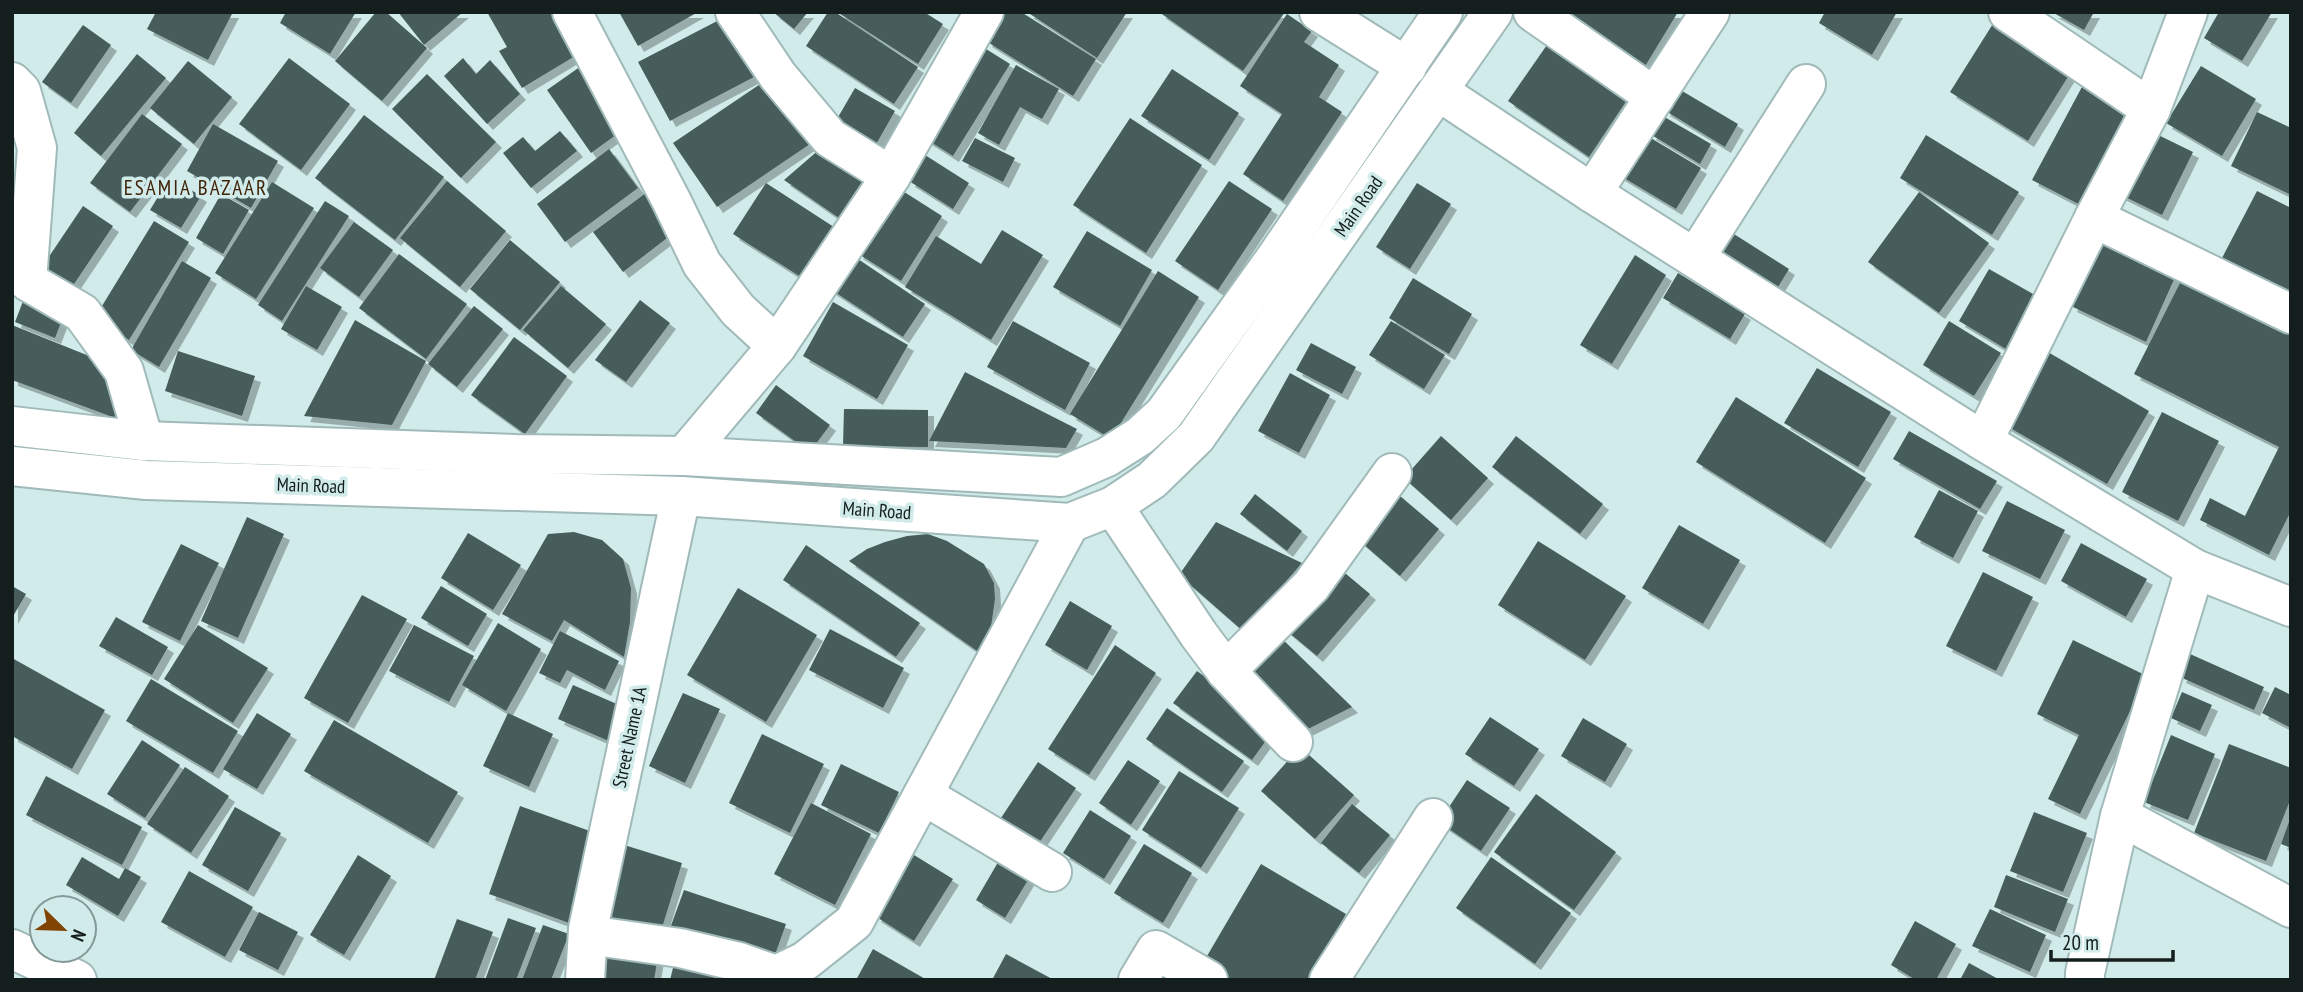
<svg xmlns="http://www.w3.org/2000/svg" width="2303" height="992" viewBox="0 0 2303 992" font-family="'PT Sans Narrow',sans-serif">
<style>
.building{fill:#465d5c;filter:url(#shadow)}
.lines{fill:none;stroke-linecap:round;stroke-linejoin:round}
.minor-casing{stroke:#a0bab9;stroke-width:42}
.major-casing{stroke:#a0bab9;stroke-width:42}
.minor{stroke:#fff;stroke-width:38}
.major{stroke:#fff;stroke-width:38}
.labels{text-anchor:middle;stroke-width:7;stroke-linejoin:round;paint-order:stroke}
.street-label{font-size:19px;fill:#141e1d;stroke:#d0ebea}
.neighbourhood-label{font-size:21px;letter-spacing:2px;fill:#402207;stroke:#d0ebea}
</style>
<defs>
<filter id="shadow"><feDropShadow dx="6" dy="6" stdDeviation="0" flood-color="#0004"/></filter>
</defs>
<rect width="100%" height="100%" fill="#d0ebea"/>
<!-- building -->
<g class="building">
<path d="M156,12H233L208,60L147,29Z"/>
<path d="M286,12H356L330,54L280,23Z"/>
<path d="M376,12H386L427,48L382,101L335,61Z"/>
<path d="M398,12H463L424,45Z"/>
<path d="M487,12H562L585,50L522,88L499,51L507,47Z"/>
<path d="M619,12H698L638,46Z"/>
<path d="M773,12H808L794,29Z"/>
<path d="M828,12H835L918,67L894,104L806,46Z"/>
<path d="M837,12H924L943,24L918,64Z"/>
<path d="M1004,12H1021L1096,59L1073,96L986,41Z"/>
<path d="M1027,12H1127L1097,58Z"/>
<path d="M1159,12H1285L1243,71Z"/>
<path d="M1573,12H1678L1644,68L1568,20Z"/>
<path d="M1825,12H1897L1872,55L1819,23Z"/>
<path d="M2052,12H2094L2084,30Z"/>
<path d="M2219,12H2272L2242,61L2204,38Z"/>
<path d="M1287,14L1312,31L1304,42L1339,65L1319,97L1342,112L1283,201L1243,174L1282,114L1240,86Z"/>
<path d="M723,18L754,77L670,121L638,62Z"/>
<path d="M1996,19L2074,67L2028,141L1950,92Z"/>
<path d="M83,25L111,45L71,103L42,82Z"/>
<path d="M1549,42L1629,97L1589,157L1508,101Z"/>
<path d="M978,44L1010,64L953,156L921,136Z"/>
<path d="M137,54L166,78L101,156L74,133Z"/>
<path d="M289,58L350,104L301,170L239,124Z"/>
<path d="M463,58L476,74L490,60L520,94L487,124L444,76Z"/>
<path d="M188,61L232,97L194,144L150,108Z"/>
<path d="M584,64L627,127L591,153L547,90Z"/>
<path d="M1016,65L1059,89L1042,119L1020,107L999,145L978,133Z"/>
<path d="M2201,66L2256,99L2222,156L2166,123Z"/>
<path d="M1172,69L1239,113L1209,160L1141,116Z"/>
<path d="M427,74L496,142L461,178L392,109Z"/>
<path d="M769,78L813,142L717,207L673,143Z"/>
<path d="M2083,85L2142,116L2092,211L2032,180Z"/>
<path d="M855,88L895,111L870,155L830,131Z"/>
<path d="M1677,88L1738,124L1725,147L1664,110Z"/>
<path d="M2257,112L2291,128V195L2231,166Z"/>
<path d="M142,114L182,144L130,212L90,183Z"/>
<path d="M364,115L444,177L395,240L315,178Z"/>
<path d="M1661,115L1711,144L1700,164L1650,134Z"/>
<path d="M1130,118L1202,165L1146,253L1073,205Z"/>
<path d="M213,124L278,161L251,208L187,171Z"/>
<path d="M2146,129L2193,152L2162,215L2115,192Z"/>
<path d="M560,131L577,151L531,188L503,153L523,137L535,151Z"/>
<path d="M1644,134L1701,168L1676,209L1619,175Z"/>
<path d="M1926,135L2019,192L1992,235L1900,178Z"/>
<path d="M975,138L1015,158L1003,182L962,161Z"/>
<path d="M821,148L871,176L839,218L784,180Z"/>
<path d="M609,149L638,188L565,242L537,204Z"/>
<path d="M925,155L969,183L953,209L909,181Z"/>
<path d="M170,177L201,196L181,228L150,210Z"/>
<path d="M447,181L506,231L460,287L400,238Z"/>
<path d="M1229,181L1272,209L1218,290L1175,261Z"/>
<path d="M272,182L314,208L256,299L215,273Z"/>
<path d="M766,183L837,229L804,279L733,234Z"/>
<path d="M1417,183L1451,204L1410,269L1376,247Z"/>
<path d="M898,188L942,216L901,281L857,253Z"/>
<path d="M651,189L680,228L623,272L593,232Z"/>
<path d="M2257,191L2291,208V292L2222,258Z"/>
<path d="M1919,192L1989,243L1939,313L1868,262Z"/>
<path d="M221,194L249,210L223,254L196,238Z"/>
<path d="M325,201L349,216L282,321L258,305Z"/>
<path d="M83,206L113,226L68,293L38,273Z"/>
<path d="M154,221L189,242L129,340L94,319Z"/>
<path d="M354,222L393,250L359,297L320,268Z"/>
<path d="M1726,229L1789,269L1775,292L1712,252Z"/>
<path d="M1002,230L1043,255L991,340L905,287L936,236L981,264Z"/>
<path d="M1087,231L1152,270L1120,326L1053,287Z"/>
<path d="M510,240L560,282L520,330L470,289Z"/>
<path d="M2102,240L2176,275L2146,342L2071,306Z"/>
<path d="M399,254L467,304L426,359L359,308Z"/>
<path d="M852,255L925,304L903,337L830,289Z"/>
<path d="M1635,255L1666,275L1612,364L1580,345Z"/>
<path d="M182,261L211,278L159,367L131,350Z"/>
<path d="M1989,269L2047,302L2016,355L1959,321Z"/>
<path d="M1158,271L1199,297L1111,439L1070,414Z"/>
<path d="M1678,273L1745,314L1730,339L1663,298Z"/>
<path d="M1413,278L1472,314L1449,354L1389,318Z"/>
<path d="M2182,279L2291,334V511L2269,555L2200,520L2210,498L2245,516L2279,447L2134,374Z"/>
<path d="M306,286L342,307L317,350L281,329Z"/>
<path d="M561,286L606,324L568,368L523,330Z"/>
<path d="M25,296L65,312L55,338L15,322Z"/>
<path d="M640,300L670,323L626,382L595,360Z"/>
<path d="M833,302L908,345L877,399L803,356Z"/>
<path d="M474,306L503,329L457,387L428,364Z"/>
<path d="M355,320L426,361L392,425L304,416Z"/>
<path d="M1013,321L1090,363L1065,410L987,367Z"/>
<path d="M1391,321L1445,355L1424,389L1369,355Z"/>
<path d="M1949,321L2001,353L1974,396L1923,365Z"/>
<path d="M12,325L109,364L118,419L12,380Z"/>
<path d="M514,337L567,376L525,434L471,395Z"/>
<path d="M1311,343L1356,367L1342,394L1296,370Z"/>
<path d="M2041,348L2149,411L2107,484L1998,421Z"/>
<path d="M178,351L255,376L242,416L165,391Z"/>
<path d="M1817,368L1891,412L1858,467L1784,423Z"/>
<path d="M965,372L1077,429L1066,448L929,441Z"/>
<path d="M1290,373L1330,395L1299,453L1258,431Z"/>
<path d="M776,385L830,425L810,452L756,413Z"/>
<path d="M1736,397L1866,478L1825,543L1696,462Z"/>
<path d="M844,409L928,410V447L843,446Z"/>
<path d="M2162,412L2219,441L2178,521L2122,492Z"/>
<path d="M1909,431L1997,481L1980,509L1893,459Z"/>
<path d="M1441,436L1488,478L1451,520L1404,478Z"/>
<path d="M1516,436L1603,504L1580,534L1492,467Z"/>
<path d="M1393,490L1439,529L1400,576L1354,536Z"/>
<path d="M1939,490L1978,511L1953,558L1914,537Z"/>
<path d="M1255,494L1302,531L1287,551L1240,514Z"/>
<path d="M2007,501L2065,530L2040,579L1982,551Z"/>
<path d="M247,517L284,534L238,638L201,621Z"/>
<path d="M1216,522L1302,563L1243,631L1179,575Z"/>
<path d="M1679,525L1740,560L1703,624L1642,588Z"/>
<path d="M574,532L602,540L623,559L631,588L630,622L624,657L564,620L552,641L502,614L548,534Z"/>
<path d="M468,533L521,565L493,610L441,578Z"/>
<path d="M928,534L947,541L984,564L994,583L995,599L989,641L980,653L849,561L867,549L885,542L907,536Z"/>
<path d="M1538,541L1626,596L1585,660L1498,605Z"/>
<path d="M2081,543L2147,579L2126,617L2061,581Z"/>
<path d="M181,544L219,563L180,641L142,622Z"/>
<path d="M806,545L920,623L896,657L783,580Z"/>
<path d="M1333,563L1370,594L1317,656L1281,626Z"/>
<path d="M1983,572L2033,597L1996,671L1946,646Z"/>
<path d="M12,586L26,594L12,618Z"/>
<path d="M441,586L487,614L468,646L421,618Z"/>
<path d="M738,588L817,635L766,722L687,675Z"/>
<path d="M362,595L407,619L348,723L304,698Z"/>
<path d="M1070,601L1112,626L1087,670L1045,645Z"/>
<path d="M116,617L168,647L152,675L99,646Z"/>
<path d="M498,623L541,649L506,711L462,685Z"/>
<path d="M198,625L268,668L233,723L164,679Z"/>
<path d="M414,625L474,656L449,702L389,671Z"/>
<path d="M830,629L904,668L883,708L809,670Z"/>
<path d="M1272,629L1352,707L1298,734L1233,670Z"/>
<path d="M560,631L619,661L605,690L567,670L560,683L539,673Z"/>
<path d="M2073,640L2147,676L2080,814L2048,799L2079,735L2037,714Z"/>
<path d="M1115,645L1156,673L1089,775L1048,749Z"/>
<path d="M2190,654L2264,687L2254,710L2180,677Z"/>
<path d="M12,658L105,710L72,769L12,736Z"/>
<path d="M1197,671L1275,728L1252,760L1173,703Z"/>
<path d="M151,679L238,731L213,773L126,721Z"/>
<path d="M573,685L626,708L611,742L558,719Z"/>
<path d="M2275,687L2291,695V728L2262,713Z"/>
<path d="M2182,692L2212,705L2200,731L2171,718Z"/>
<path d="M683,693L720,709L685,783L649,766Z"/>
<path d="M1167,708L1244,761L1222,792L1146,739Z"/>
<path d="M257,713L291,734L257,789L223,769Z"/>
<path d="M508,713L553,734L529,787L483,766Z"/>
<path d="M1490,717L1539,749L1514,786L1465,754Z"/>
<path d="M1583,718L1627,744L1605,782L1561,756Z"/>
<path d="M334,720L458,792L428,843L304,771Z"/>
<path d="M762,734L824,764L790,833L729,803Z"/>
<path d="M2171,735L2215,754L2188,820L2144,802Z"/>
<path d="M142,740L180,765L145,818L107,794Z"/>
<path d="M2229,744L2291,768V798L2266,861L2194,833Z"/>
<path d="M1300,747L1354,795L1315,839L1261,791Z"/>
<path d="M1128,760L1160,781L1131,825L1099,803Z"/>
<path d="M1038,762L1076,788L1033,852L995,827Z"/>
<path d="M841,764L899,792L879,833L821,805Z"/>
<path d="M185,767L229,796L191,853L147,824Z"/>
<path d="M1179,771L1239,808L1201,868L1142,830Z"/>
<path d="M46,776L142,827L122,865L26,815Z"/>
<path d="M1467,780L1510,808L1481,851L1439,822Z"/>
<path d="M1536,794L1616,852L1574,910L1494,852Z"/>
<path d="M811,803L871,834L835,905L774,874Z"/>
<path d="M1352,804L1390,835L1359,873L1321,843Z"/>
<path d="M520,806L601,835L569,923L489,894Z"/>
<path d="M235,807L281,833L248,891L202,865Z"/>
<path d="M1090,810L1131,836L1104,879L1063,853Z"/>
<path d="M2034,812L2087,833L2063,892L2010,871Z"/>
<path d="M2290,819H2291V848L2281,844Z"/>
<path d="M621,844L682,863L657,944L596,925Z"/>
<path d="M1144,844L1192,873L1163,923L1114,893Z"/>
<path d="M1004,852L1034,870L1005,918L976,900Z"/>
<path d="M358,855L391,876L344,955L310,935Z"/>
<path d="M914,855L953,879L914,941L875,916Z"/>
<path d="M82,857L119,879L125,868L141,877L118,916L66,885Z"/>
<path d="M1491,857L1571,913L1535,964L1456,908Z"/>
<path d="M1261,864L1346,914L1308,980H1221L1200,968Z"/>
<path d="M189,871L253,907L225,957L161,922Z"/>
<path d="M2006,875L2068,899L2055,932L1994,907Z"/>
<path d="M684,890L786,924L771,966L669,931Z"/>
<path d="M1990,909L2046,935L2030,972L1972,946Z"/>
<path d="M259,912L298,932L278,970L239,950Z"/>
<path d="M508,918L536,928L516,980H485Z"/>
<path d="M457,919L493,932L475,980H434Z"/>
<path d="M1915,921L1956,944L1936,980H1916L1891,965Z"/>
<path d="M543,925L569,934L551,980H522Z"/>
<path d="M602,942L659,951L654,980H596Z"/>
<path d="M873,949L927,980H856Z"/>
<path d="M677,952L761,980H670Z"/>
<path d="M1006,954L1054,980H992Z"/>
<path d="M1969,963L2000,980H1960Z"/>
</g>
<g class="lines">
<defs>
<g id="minor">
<path d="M572,12L671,200L702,264L738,310L777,346"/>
<path d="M735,12L778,76L830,138L891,176"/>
<path d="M1319,12L1407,67"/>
<path d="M1533,12L1655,97"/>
<path d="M2008,12L2151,109"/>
<path d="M12,82L21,91L37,148L27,281L82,313L124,371L144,441"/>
<path d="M1438,91L1592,193L1983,441L2195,569L2291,607"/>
<path d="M1592,193L1710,12"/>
<path d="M2094,218L2291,314"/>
<path d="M1695,258L1806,84"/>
<path d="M1983,441L2094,218L2151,109L2188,12"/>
<path d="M684,456L777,346L891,176L984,12"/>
<path d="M1113,506L1199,635L1226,671L1293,742"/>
<path d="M1226,671L1311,586L1392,473"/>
<path d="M923,795L1052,872"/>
<path d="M2120,816L2291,908"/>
<path d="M588,935L680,948L739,962L776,975L805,961L854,922L1070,523"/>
<path d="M12,949L77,980"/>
<path d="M585,980L588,929L681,496"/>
<path d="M1138,980L1156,950L1208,980"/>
<path d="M1329,980L1433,818"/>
<path d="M2085,980V973L2120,816L2195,569"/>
</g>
<g id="major">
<path d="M12,426L144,441L516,454L684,456L1061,477L1107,457L1140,436L1164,414L1277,256L1443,12"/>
<path d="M12,466L146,480L681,496L1070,523L1113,506L1152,480L1196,437L1493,12"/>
</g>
</defs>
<!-- minor casing -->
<use href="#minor" class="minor-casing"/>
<!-- major casing -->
<use href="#major" class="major-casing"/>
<!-- minor -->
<use href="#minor" class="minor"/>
<!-- major -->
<use href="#major" class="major"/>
</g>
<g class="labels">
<!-- street labels -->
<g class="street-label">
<text transform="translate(1358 206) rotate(-55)" y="7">Main Road</text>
<text transform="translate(311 485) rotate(2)" y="7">Main Road</text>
<text transform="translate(877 510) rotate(4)" y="7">Main Road</text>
<text transform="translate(629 737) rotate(-78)" y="7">Street Name 1A</text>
</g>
<!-- neighbourhood labels -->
<g class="neighbourhood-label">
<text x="196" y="195">ESAMIA BAZAAR</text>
</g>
</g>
<!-- border -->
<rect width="2303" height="992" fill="none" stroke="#141e1d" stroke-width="28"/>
<!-- north arrow -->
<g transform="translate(63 929) rotate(113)"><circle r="33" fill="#d0ebea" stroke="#859998" stroke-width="2"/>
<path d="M0-5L12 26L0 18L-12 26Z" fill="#814400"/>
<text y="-10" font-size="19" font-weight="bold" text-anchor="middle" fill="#141e1d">N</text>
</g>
<!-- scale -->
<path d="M2051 950v10h122v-10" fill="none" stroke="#141e1d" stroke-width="3.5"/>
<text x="2062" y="950" font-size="21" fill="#141e1d" stroke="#d0ebea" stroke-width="5" paint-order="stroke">20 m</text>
</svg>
